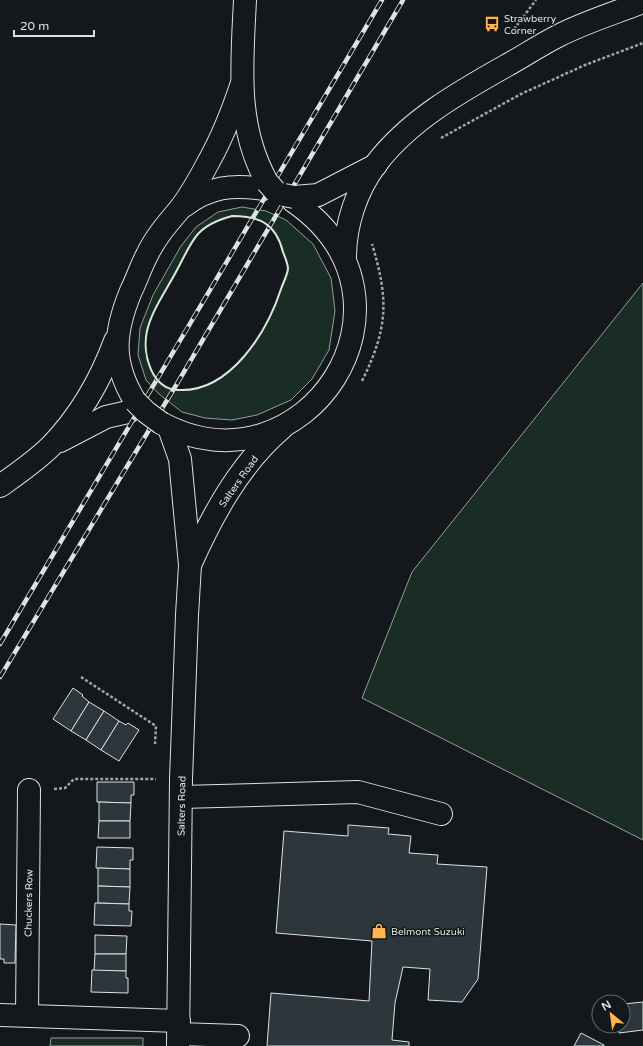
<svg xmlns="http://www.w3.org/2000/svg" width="643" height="1046" viewBox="0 0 643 1046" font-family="'Varela Round',sans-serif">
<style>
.green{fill:#1a2d24;stroke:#939e99;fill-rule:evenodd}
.building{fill:#2c363c;stroke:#d8e6dc}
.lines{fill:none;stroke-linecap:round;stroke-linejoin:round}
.minor-casing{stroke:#d8e6dc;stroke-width:24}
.major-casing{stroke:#d8e6dc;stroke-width:24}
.path{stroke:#9da8a2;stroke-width:2.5;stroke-dasharray:3 2;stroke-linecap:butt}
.minor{stroke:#14181c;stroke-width:22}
.major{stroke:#14181c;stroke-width:22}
.rail-casing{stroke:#d8e6dc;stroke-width:4.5}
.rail{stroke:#14181c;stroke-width:3;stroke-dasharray:9;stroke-linecap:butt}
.major-bridge-casing{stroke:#d8e6dc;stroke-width:24;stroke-linecap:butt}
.major-bridge{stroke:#14181c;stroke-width:22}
.wall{stroke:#d8e6dc;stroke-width:2}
.labels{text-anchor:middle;stroke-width:3;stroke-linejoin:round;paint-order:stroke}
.poi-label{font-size:10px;fill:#d8e6dc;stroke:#14181c;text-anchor:start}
.street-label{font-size:10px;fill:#d8e6dc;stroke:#14181c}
</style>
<rect width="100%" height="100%" fill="#14181c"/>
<!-- green -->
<g class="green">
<path d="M242,207L266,211L286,220L313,244L331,278L335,311L329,350L312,379L291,400L257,415L232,420L205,418L182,412L159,394L146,380L138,355L140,328L153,295L181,246L196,227L218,212ZM232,216C260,216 276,224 283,252C285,257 288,264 288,269C287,275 283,283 281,289C267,332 230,393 178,390C151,389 142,353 147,331C152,309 168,288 178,268C184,257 190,244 198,234C206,225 221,219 232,216Z"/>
<path d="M643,283V840L362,698L412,572Z"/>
<path d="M51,1038H143V1046H50Z"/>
</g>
<!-- building -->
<g class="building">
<path d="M73,688L83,695L82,696L89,702L71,731L53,719Z"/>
<path d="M89,702L104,711L86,740L71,731Z"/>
<path d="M104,711L119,721L101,750L86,740Z"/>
<path d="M119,721L126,725L128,723L139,730L119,761L101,750Z"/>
<path d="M97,782H134V795H131V803L97,802Z"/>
<path d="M99,802L131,803L130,821H99Z"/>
<path d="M99,821H130V838H98Z"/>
<path d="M348,825L389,828L388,834L411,836L409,853L438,855L437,864L487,867L478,979L462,1002L428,1000L430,969L403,967L395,1003L392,1040L409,1042V1046H267L271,993L369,1001L372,941L276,933L284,831L348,836Z"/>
<path d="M97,847L133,848V860H130V869L96,868Z"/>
<path d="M98,868L130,869V887L98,886Z"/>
<path d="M98,886L130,887L129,904L98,903Z"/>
<path d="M95,903L129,904V911H132L131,926L94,925Z"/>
<path d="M0,924L16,925L15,963H4V959H0Z"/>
<path d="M95,935L127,936L126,954H95Z"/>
<path d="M95,954H126V971H94Z"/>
<path d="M92,970L126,971V978H128V993L91,992Z"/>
<path d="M643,1002V1030L619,1033L618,1026H623V1004Z"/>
<path d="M581,1033L604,1045V1046H574Z"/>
</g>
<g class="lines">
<defs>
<g id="minor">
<path d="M181,797L358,792L441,814"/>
<path d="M0,1015L179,1021"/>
<path d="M27,1015L29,790"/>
<path d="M179,1034L238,1036"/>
</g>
<g id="major">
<path d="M245,0C242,63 235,125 267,182"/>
<path d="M294,197L318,195L376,165"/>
<path d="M184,206C209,187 232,184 263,189"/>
<path d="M345,258C345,225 356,191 376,164C410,119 463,90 511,63C527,54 542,44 558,36C585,22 615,13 643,2"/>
<path d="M135,401C111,362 114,332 131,291C137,279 141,266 147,255C155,238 167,224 179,210C190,196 200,178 209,161C223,136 233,110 242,83"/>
<path d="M161,423C304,500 437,300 293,201"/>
<path d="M169,428L180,459L190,565L187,615L181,779L178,1046"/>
<path d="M60,441L106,417L128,412"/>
<path d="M0,486C17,474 36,461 51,446C79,417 101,379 115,341"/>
<path d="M190,565C212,516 239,465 281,429"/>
</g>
</defs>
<!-- minor casing -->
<use href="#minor" class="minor-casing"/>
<!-- major casing -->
<use href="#major" class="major-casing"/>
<!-- path -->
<g class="path">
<path d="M511,33L536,0"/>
<path d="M441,138L521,94L585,65L643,43"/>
<path d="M362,381C388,328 389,300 372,244"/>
<path d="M81,677L156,726L155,744"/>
<path d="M54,789L65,788L74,779H156"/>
</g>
<!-- minor -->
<use href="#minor" class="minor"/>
<!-- major -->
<use href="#major" class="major"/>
<defs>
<g id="rail">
<path d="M0,644L382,0"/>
<path d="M0,677L178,382L403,0"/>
</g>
</defs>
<!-- rail casing -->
<use href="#rail" class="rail-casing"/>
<!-- rail -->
<use href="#rail" class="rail"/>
<defs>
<g id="major-bridge">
<path d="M267,182L275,191"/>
<path d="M284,195L294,197"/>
<path d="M135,401L146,412L161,423"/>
</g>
</defs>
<!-- major-bridge casing -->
<use href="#major-bridge" class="major-bridge-casing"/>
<!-- major-bridge -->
<use href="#major-bridge" class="major-bridge"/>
<!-- wall -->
<path class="wall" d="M232,216C260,216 276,224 283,252C285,257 288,264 288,269C287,276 283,283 281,289C267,332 230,393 178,390C151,389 142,353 147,331C152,309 168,288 178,268C184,257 190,243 198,234C206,225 221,219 232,216Z"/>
</g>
<!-- icons -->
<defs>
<symbol id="bus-bare" viewBox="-9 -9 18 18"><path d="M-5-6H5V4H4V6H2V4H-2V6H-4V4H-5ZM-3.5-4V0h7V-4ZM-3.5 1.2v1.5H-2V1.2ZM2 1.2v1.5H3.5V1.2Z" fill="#ffb74d" stroke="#14181c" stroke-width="2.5" paint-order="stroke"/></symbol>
<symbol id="shop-bare" viewBox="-9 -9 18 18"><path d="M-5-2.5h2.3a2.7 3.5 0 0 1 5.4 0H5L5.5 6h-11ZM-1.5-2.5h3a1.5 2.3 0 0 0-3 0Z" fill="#ffb74d" stroke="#14181c" stroke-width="2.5" paint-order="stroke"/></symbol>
</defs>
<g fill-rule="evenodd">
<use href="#bus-bare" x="481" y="13" width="22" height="22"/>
<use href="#shop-bare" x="368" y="920" width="22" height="22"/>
</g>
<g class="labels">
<!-- poi labels -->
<g class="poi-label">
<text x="504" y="22">Strawberry<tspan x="504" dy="12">Corner</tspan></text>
<text x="391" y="935">Belmont Suzuki</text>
</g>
<!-- street labels -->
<g class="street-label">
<text transform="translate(238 481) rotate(-55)" y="4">Salters Road</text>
<text transform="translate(181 806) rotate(-89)" y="4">Salters Road</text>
<text transform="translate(28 903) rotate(-89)" y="4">Chuckers Row</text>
</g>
</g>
<!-- north arrow -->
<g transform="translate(611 1014) rotate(331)"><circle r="19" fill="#14181c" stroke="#626a69"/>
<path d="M0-3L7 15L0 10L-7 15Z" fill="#ffb74d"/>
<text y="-6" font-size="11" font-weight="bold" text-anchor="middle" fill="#d8e6dc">N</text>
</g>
<!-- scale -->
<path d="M14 30v6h80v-6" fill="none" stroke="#d8e6dc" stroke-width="2"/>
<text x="20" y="30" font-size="12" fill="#d8e6dc" stroke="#14181c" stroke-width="3" paint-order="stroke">20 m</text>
</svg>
